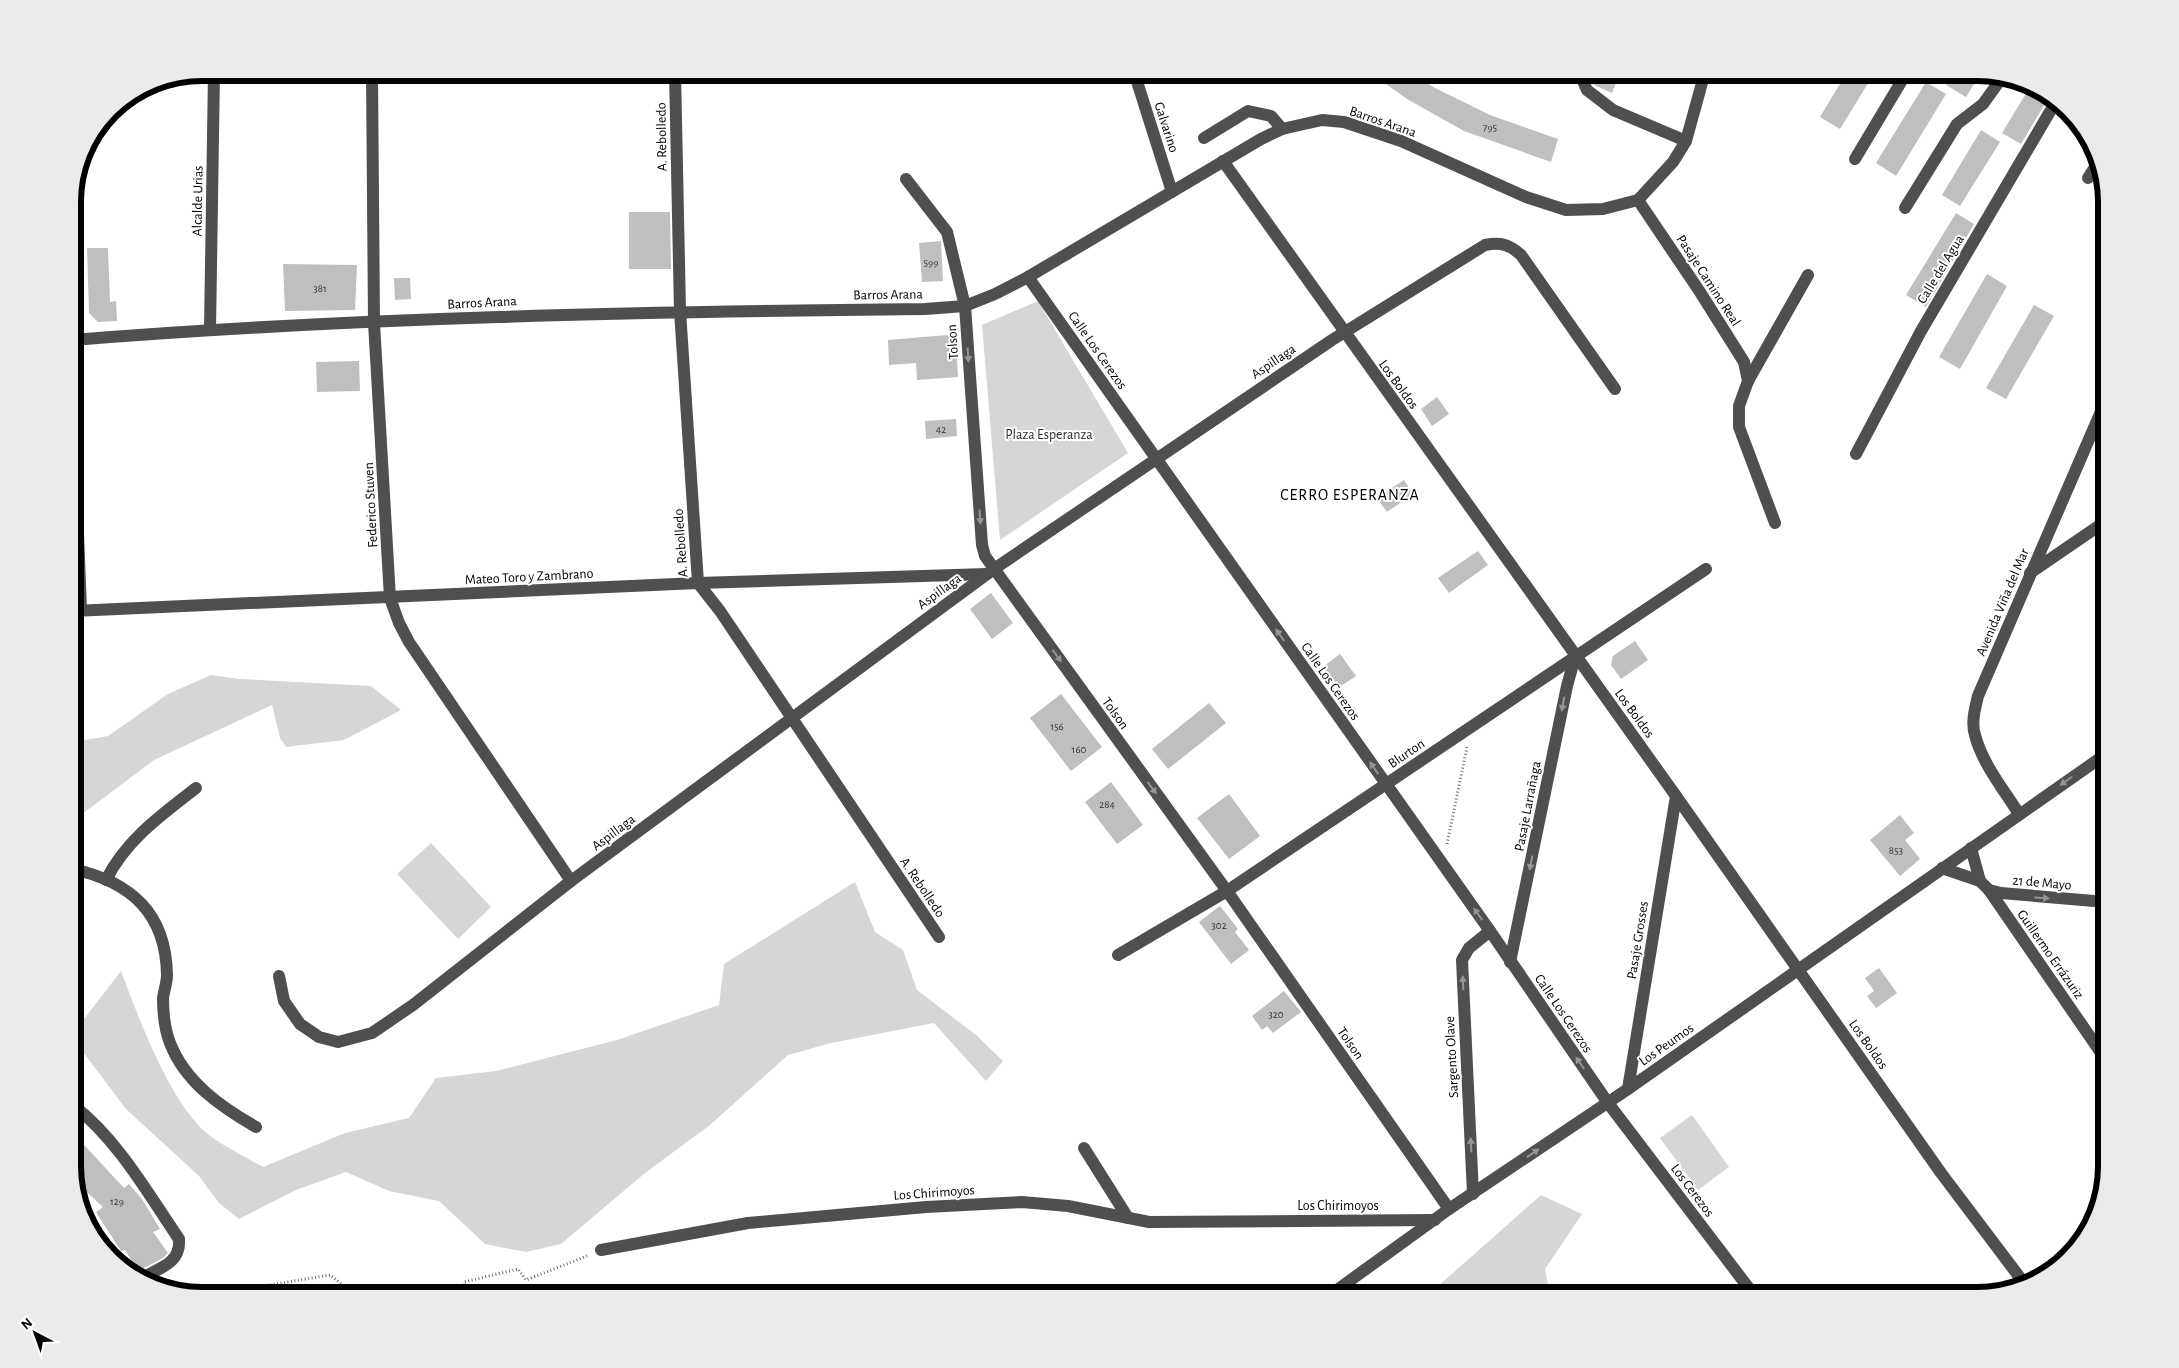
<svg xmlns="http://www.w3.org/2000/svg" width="2179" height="1368" viewBox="0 0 2179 1368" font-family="'Alegreya Sans',sans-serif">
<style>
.green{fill:#d6d6d6}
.building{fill:#bfbfbf}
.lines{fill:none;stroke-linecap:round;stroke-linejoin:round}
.path{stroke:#717171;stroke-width:3;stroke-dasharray:1 2.5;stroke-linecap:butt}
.minor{stroke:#4f4f4f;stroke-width:12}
.oneway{fill:#959595}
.labels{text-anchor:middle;stroke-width:4;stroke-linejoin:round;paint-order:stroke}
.number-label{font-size:11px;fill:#303030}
.street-label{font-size:14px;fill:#000;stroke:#fff}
.park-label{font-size:14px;fill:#2d2d2d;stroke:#fff}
.quarter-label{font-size:16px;letter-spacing:1px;fill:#000;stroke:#fff}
.rim{fill:none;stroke:#000;stroke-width:6}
</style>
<rect width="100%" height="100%" fill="#fff"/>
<!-- green -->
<g class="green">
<path d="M1038,301L1128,453L1000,540L982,325Z"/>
<path d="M211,675L240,679L371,686L401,710L344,740L286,747L280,738L272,705L154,760L73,821V742L108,736L168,694Z"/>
<path d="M431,843L491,907L458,939L397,874Z"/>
<path d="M855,882L875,932L903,950L917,990L976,1035L1003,1061L986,1081L934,1023L831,1043L788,1055L710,1125L645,1173L561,1244L526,1252L485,1244L439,1201L389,1191L346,1172L296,1190L239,1219L219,1203L199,1176L126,1109L83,1052L74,1032L121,971C139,1019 167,1095 204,1131C219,1144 246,1157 263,1167L345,1133L409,1118L436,1078L496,1071L617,1040L719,1005L724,964Z"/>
<path d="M1692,1115L1729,1167L1698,1190L1660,1138Z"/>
<path d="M1541,1195L1582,1214L1545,1269L1550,1295H1428Z"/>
</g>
<!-- building -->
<g class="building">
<path d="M1369,72H1411L1433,87L1490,115L1558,139L1551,162L1464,131L1407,99Z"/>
<path d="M1597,72H1620L1612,93L1594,85Z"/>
<path d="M1847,72H1875L1840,129L1820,117Z"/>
<path d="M1954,72L1981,73L1966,97L1946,85Z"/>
<path d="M1926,82L1946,94L1896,176L1876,163Z"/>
<path d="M2030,87L2042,90L2049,97L2021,144L2002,133Z"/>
<path d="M1981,130L2000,142L1960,206L1942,195Z"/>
<path d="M629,212H670L671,269H629Z"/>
<path d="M1956,213L1974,224L1926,307L1906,295Z"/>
<path d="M941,241L943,281L922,282L919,243Z"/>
<path d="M87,248H108L110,302L116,301L117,321L98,322L89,313Z"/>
<path d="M283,264L357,265L355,310L285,311Z"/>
<path d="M1987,274L2007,286L1960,369L1939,357Z"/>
<path d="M394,278H410L411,299L395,300Z"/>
<path d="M2034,305L2054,316L2006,399L1986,388Z"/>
<path d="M947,335L956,343L958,377L917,380L916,363L889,365L888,340Z"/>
<path d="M359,361L360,391L317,392L316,362Z"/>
<path d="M1437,397L1449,414L1432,426L1421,409Z"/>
<path d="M956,419L957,436L926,439L925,421Z"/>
<path d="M1404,480L1413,494L1387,512L1377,498Z"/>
<path d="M1478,551L1488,565L1449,593L1438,578Z"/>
<path d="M991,593L1013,623L992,639L970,609Z"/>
<path d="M1635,641L1648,660L1621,679L1611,665L1613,656Z"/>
<path d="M1340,654L1356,676L1338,688L1323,667Z"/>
<path d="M1061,694L1102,747L1071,771L1030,718Z"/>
<path d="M1209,703L1226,723L1168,769L1152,749Z"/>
<path d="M1111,782L1143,825L1117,844L1085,802Z"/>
<path d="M1229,794L1260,836L1229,859L1197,818Z"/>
<path d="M1900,815L1914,833L1905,840L1920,859L1900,876L1870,840Z"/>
<path d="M1220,906L1238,929L1235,932L1249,950L1231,964L1199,922Z"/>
<path d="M1879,968L1897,993L1876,1008L1867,996L1874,991L1865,978Z"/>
<path d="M1284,991L1301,1012L1273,1033L1267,1026L1262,1030L1252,1016Z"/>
<path d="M73,1133L124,1188L129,1184L142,1199L160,1229L153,1232L168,1253L163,1258L138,1271L125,1250L121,1251L96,1212L103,1207L75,1181L73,1174Z"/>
</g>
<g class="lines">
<!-- path -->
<g class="path">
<path d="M1447,844L1467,747"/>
<path d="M208,1295L330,1275L356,1295"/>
<path d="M420,1295H423"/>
<path d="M466,1295L464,1282L518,1269L526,1280L587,1256"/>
</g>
<!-- minor -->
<g class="minor">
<path d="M372,72L374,323L390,598L399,623L409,642L571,881"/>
<path d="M675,72L680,311L698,583L720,611L939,937"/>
<path d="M1134,72L1172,192"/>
<path d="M1579,72L1587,90L1613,110L1686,141"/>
<path d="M1204,138L1248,111L1271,116L1282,129"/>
<path d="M1855,159L1907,72"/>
<path d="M1223,161L1676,796L1941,1173L2024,1283"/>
<path d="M2088,178L2097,164"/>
<path d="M906,179L947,232L965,306L982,545L985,556L1227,891L1449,1209"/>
<path d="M1638,200L1700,292L1744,362L1748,381L1739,406V427L1775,523"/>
<path d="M1638,200L1673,162L1686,141L1705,72"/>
<path d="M1905,208L1957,124L1983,104L2001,79"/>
<path d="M1028,277L1490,931L1608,1103L1754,1295"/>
<path d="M210,330L214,72"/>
<path d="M73,340C356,317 640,312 925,309L965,306L995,294L1028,277L1261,139L1282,129L1322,120L1344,122L1401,141L1526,197L1566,210L1603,209L1638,200"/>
<path d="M1748,381L1808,275"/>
<path d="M73,405L81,610"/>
<path d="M1856,454L1921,331L2055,103"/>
<path d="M2030,573L2106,521"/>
<path d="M73,611L698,583L987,574"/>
<path d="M2019,814C2004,790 1982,763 1975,735C1971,723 1975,708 1978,696L2106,400"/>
<path d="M1971,848L1980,881"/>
<path d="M1942,868L1980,881L1989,890L2001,893L2106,902"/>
<path d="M73,869C131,882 166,913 167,975C167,983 164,990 163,998C163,1012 165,1030 170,1043C185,1082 221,1107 256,1127"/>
<path d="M106,880C126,840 161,815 196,788"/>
<path d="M1989,890L2106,1060"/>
<path d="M1118,955L1227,891L1706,569"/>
<path d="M1510,962L1567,686L1575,657"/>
<path d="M279,976L284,1001L300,1024L319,1037L338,1042L372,1033L413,1005L571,881L994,569L1332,340L1485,245C1500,242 1509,244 1521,255L1615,389"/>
<path d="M1628,1089L1676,796"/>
<path d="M73,1105C118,1140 147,1192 179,1239C181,1264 159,1268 140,1279"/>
<path d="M1084,1148L1128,1218"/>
<path d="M1473,1194L1462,960L1469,948L1490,931"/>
<path d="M601,1250L748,1223L926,1207L1022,1202L1068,1206L1149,1222L1435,1220"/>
<path d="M1330,1295L1449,1209L1628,1089L2106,754"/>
</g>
</g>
<!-- one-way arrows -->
<defs><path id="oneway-solid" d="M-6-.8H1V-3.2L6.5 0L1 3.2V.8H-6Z" transform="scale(1.25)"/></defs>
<g class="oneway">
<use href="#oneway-solid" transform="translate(968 355) rotate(87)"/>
<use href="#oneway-solid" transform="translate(980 517) rotate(86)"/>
<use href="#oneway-solid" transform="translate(1280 635) rotate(-125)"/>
<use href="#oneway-solid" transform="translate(1057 656) rotate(54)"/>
<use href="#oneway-solid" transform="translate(1563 704) rotate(101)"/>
<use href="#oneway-solid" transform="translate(1374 768) rotate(-125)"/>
<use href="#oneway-solid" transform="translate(2066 781) rotate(145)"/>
<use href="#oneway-solid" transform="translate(1152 788) rotate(54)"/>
<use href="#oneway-solid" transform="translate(1531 863) rotate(101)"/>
<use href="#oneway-solid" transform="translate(2042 898) rotate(4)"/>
<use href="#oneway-solid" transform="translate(1478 914) rotate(-126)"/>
<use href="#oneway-solid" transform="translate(1463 983) rotate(-93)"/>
<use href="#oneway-solid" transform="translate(1580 1063) rotate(-124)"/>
<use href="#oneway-solid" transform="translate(1471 1145) rotate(-93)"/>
<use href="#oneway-solid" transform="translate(1533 1153) rotate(-34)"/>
</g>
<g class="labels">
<!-- number labels -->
<g class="number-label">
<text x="1490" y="131">795</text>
<text x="931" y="266">599</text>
<text x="320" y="292">381</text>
<text x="941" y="433">42</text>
<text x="1057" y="730">156</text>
<text x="1079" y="753">160</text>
<text x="1107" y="808">284</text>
<text x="1896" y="854">853</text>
<text x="1219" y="929">302</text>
<text x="1276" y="1018">320</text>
<text x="117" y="1205">129</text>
</g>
<!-- street labels -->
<g class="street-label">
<text transform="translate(1383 121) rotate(19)" y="5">Barros Arana</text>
<text transform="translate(1167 127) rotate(72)" y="5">Galvarino</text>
<text transform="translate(661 137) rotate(-91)" y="5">A. Rebolledo</text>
<text transform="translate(197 201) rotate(-89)" y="5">Alcalde Urias</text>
<text transform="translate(1940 269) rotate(-59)" y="5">Calle del Agua</text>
<text transform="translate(1709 280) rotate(57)" y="5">Pasaje Camino Real</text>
<text transform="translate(888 294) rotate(-1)" y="5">Barros Arana</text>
<text transform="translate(482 302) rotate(-3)" y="5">Barros Arana</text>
<text transform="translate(952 342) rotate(-94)" y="5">Tolson</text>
<text transform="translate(1098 350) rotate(55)" y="5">Calle Los Cerezos</text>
<text transform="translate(1273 361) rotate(-34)" y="5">Aspillaga</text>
<text transform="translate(1399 384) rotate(54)" y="5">Los Boldos</text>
<text transform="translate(370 505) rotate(-93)" y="5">Federico Stuven</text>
<text transform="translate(680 543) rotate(-94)" y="5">A. Rebolledo</text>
<text transform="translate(529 576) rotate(-3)" y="5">Mateo Toro y Zambrano</text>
<text transform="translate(939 591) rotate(-36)" y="5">Aspillaga</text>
<text transform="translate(2002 602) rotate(-67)" y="5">Avenida Viña del Mar</text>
<text transform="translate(1331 681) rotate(55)" y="5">Calle Los Cerezos</text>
<text transform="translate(1116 713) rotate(54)" y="5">Tolson</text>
<text transform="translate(1635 713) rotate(54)" y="5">Los Boldos</text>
<text transform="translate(1406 753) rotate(-34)" y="5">Blurton</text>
<text transform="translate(1527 806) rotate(-79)" y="5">Pasaje Larrañaga</text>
<text transform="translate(613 832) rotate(-37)" y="5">Aspillaga</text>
<text transform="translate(2042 882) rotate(5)" y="5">21 de Mayo</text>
<text transform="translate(923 887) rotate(56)" y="5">A. Rebolledo</text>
<text transform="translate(1637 940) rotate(-81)" y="5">Pasaje Grosses</text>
<text transform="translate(2051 954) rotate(55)" y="5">Guillermo Errázuriz</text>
<text transform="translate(1564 1013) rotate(56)" y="5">Calle Los Cerezos</text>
<text transform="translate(1351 1043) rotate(55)" y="5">Tolson</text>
<text transform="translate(1666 1044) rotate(-35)" y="5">Los Peumos</text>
<text transform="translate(1869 1044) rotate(55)" y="5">Los Boldos</text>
<text transform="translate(1451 1057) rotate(-93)" y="5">Sargento Olave</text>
<text transform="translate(1693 1190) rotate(53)" y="5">Los Cerezos</text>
<text transform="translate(934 1192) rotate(-4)" y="5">Los Chirimoyos</text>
<text x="1338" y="1210">Los Chirimoyos</text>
</g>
<!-- park labels -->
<g class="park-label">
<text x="1049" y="439">Plaza Esperanza</text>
</g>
<!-- quarter labels -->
<g class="quarter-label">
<text x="1350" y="500">CERRO ESPERANZA</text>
</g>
</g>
<!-- crop -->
<path d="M0 0H2179V1368H0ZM202 81H1977A121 121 0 0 1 2098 202V1166A121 121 0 0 1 1977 1287H202A121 121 0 0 1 81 1166V202A121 121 0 0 1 202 81Z" fill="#ebebeb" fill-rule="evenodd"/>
<path class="rim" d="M202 81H1977A121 121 0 0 1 2098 202V1166A121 121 0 0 1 1977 1287H202A121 121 0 0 1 81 1166V202A121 121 0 0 1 202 81Z"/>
<!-- north arrow -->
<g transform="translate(35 1333) rotate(319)" stroke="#ffffff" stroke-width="4" paint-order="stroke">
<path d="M0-4L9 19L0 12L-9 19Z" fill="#000000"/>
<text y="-8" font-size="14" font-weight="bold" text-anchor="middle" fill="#000000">N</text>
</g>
</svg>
